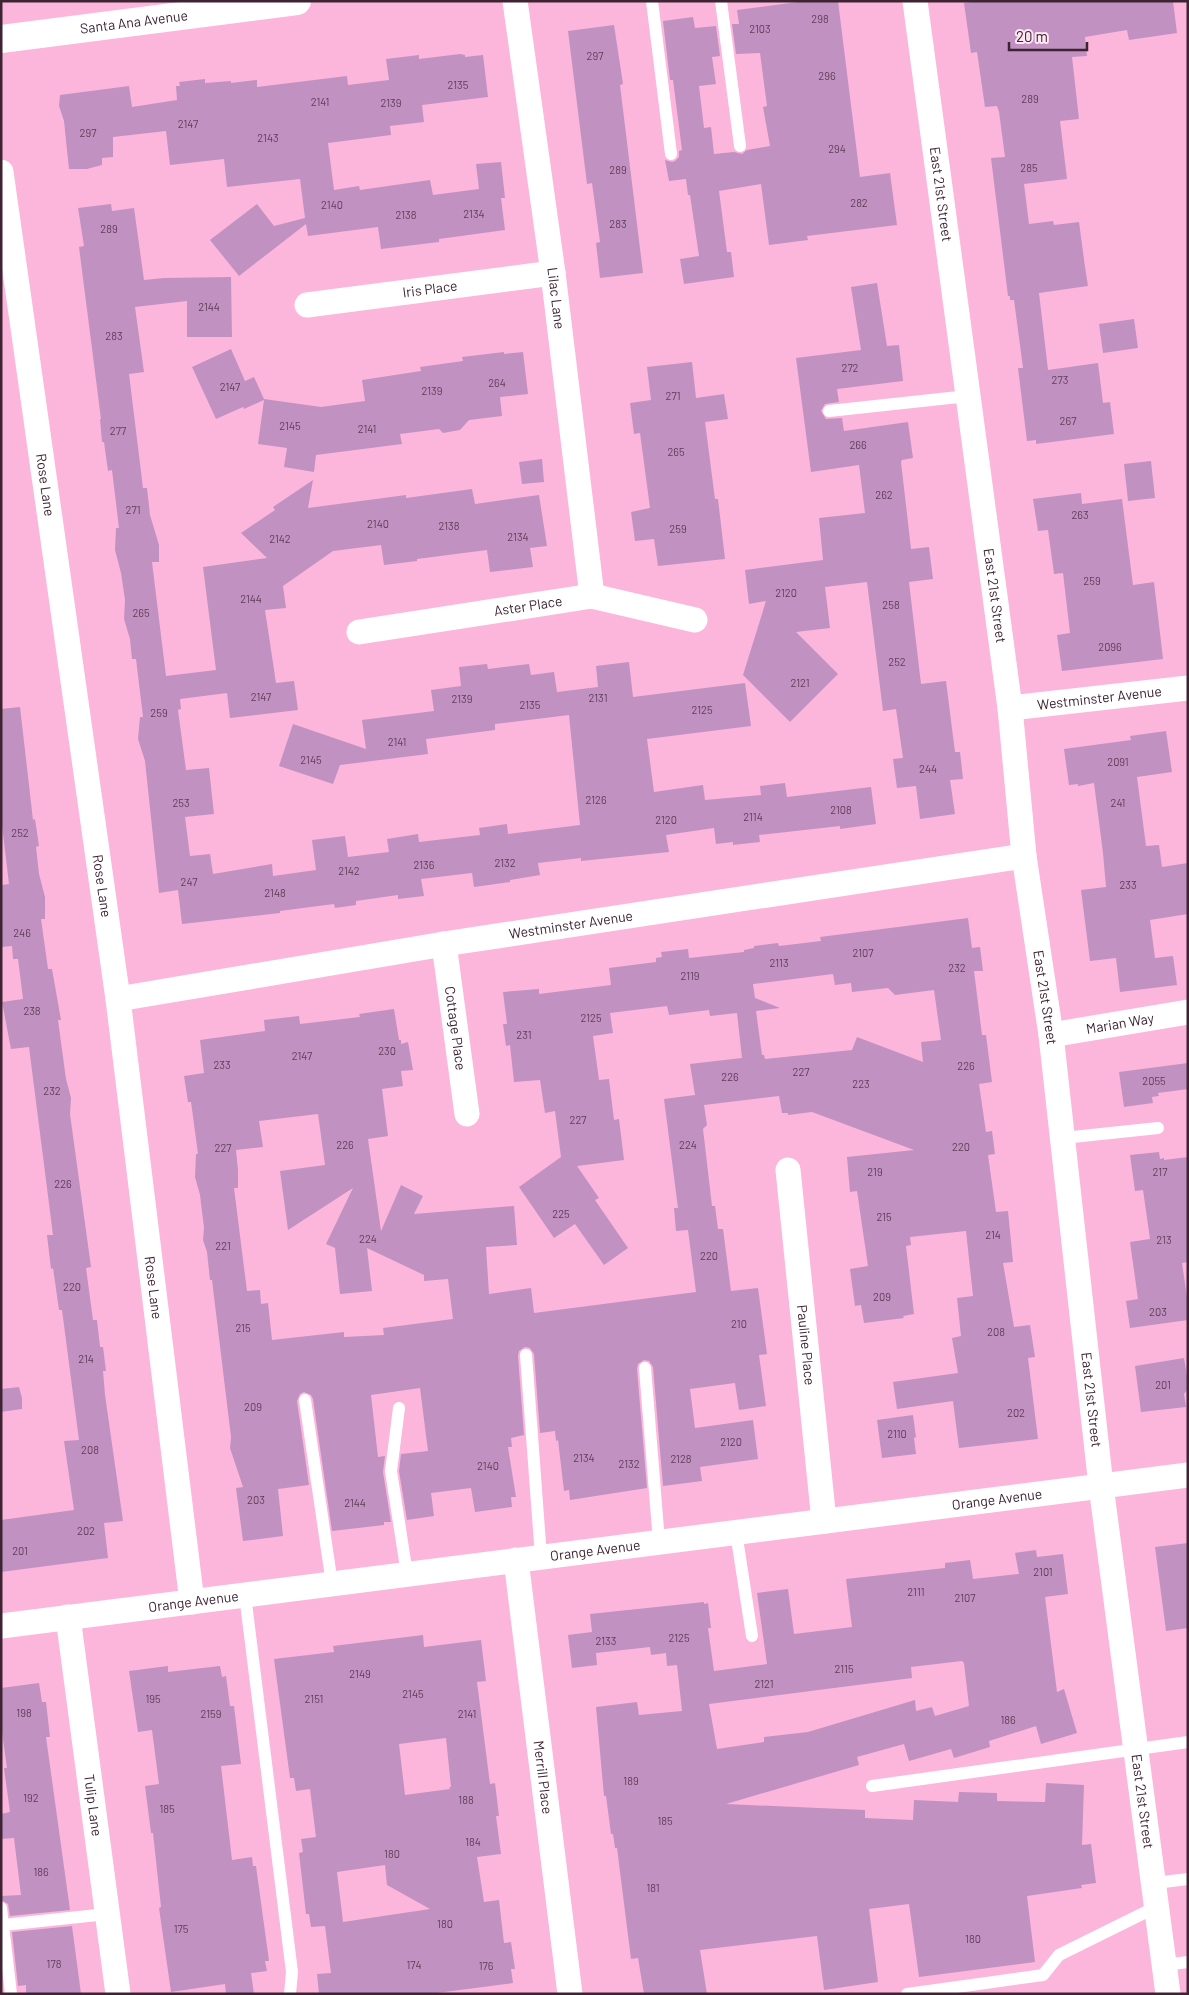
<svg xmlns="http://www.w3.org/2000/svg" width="1189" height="1995" viewBox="0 0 1189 1995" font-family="Barlow,sans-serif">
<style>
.building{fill:#c191c2;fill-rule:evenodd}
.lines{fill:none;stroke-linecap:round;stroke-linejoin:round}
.service{stroke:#fff;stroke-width:12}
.minor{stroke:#fff;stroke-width:25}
.tertiary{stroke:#fff;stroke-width:28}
.labels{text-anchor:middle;stroke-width:5;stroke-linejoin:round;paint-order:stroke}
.number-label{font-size:11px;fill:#5f3e57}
.street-label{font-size:14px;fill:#3e2333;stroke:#fee8f3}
</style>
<rect width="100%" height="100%" fill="#fcb6dc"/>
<!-- building -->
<g class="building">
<path d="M806,1H838L860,177L890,173L897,225L807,236L808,240L769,245L761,184L719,191L727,252H731L734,277L684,284L680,259L699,256L690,195H688L686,179L669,181L665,160L672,162L675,161L679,157V151L682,150L673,80H670L663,21L693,17L695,28L716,26L720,56L712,57L716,84L699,86L704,128L711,127L714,154L734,152L742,154L747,150L770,146L763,107L767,106L760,53L736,54L732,24H739L737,10Z"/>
<path d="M979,1H1173L1177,33L1129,40L1127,30L1085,37L1087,56L1072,57L1079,119L1060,121L1067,179L1024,184L1029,224L1053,221L1054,225L1079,222L1085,267L1088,286L1039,293L1048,370L1098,363L1103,403L1110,402L1114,434L1036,444V440L1027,441L1018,368H1023L1014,300H1010V296H1008L991,158L1005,157L999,112L997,106L985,107L977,52L971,53L964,3Z"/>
<path d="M614,25L623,84L620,85L643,273L600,278L596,243L600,242L592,183L587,184L568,31Z"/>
<path d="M460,54L465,55V57L483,55L488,97L422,105L424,122L390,126L391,135L328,143L334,190L359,186L360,190L430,180L433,195L479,189L476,164L501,162L505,198H501L505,230L439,239V242L381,249L378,227L308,236L306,224L239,276L210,240L257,204L274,226L305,218L300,179L227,187L224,159L170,165L166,131L113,137V157L102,158V165L87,169H69L64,121L59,106L60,95L129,86L132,107L177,100L176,86H180L179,82L205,79V83L231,81V83L257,80V87L347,76L348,85L389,80L386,59L419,55V59Z"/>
<path d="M111,204L112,211L134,208L144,280L164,278L231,277L232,337H187V301L135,307L144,372L129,374L143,488H147L150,515L159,545V562H152L166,676L216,670L203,567L267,558L241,533L275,510L273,507L313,480L308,508L406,495V498L472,489L475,504L539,495L547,546L530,548L533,567L490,572L487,550L417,559V561L384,565L381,545L333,551L283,586L286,608L265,610L276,683L294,681L298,710L230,718L227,693L180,699L181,709L178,710L186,770L209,768L214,814L185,817L190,856L210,854L213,874L272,864L273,876L316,870L312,840L345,836L348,857L389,852L387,839L418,834L419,842L480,835L479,828L507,824L508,834L580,825L569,715L495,724V730L426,739L428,754L340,765L333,784L279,766L293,724L366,749L362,720L434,711L431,690L461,686L459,667L487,664L488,669L529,664L531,675L554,672L557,692L598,687L596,666L629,662L633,697L745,683L751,726L647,739L654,792L703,785L705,800L761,795L760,786L785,783L787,797L871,787L876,824L840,829V826L759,835L760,842L733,845V842L716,844L714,828L666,835L669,852L581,861V858L538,863L540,875L510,880V882L474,887L472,873L421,879L424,896L398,899V895L356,901V905L335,908L334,904L303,908L280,911V913L182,924L178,890L159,893L145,761L138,739L140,717H143L136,659H132L130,639L124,619L125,600L121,573L115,550L116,528H119L112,470L108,471L104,442H102L100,419H101L79,247L84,246L78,208Z"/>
<path d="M877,283L887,346L899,345L903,381L837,389L839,402L825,404L821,411L826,419L842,418L844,431L908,422L913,458L902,460L901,462L911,549L929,547L933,579L909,582L921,684L946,681L955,752H960L963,779L950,780L955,814L920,819L916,786L897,788L893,759L903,758L896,709L883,711L867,582L825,587L830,628L796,632L838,674L790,722L743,675L766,601L749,604L745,570L823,560L819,518L865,513L859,465L811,472L796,358L861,350L851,287Z"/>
<path d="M1134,319L1138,348L1103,353L1099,324Z"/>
<path d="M231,349L245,381L254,377L264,399L321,407L365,401L362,380L421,371L420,367L463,361L462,357L504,352V354L523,352L528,394L500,397L502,416L469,420L460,430L443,433L439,429L400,434L402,444L316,455L314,472L284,467L287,448L258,444L264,400L244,409L243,407L216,419L192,367Z"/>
<path d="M692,362L696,398L724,394L728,419L705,422L715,499H718L725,559L658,566L654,539L635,541L631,512L650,508L640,433L634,434L630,403L651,400L647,367Z"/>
<path d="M542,459L544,482L522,484L519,462Z"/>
<path d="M1151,461L1155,498L1128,501L1124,464Z"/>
<path d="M1081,493L1082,504L1122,499L1133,585L1154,582L1163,659L1062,671L1057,635L1070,633L1063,573L1054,574L1048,530L1038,531L1033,499Z"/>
<path d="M20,707L33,820L35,819L39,846L36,847L39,874L45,897V919H41L48,969H52L61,1020H58L66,1079L71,1098L70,1114L91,1267L86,1268L93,1320H97L100,1347H103L106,1371H103L105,1395L123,1521L104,1523L108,1558L1,1572V1520L74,1510L64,1441L79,1440L62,1310H59L53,1268L51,1269L47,1235H53L29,1047L11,1049L2,1002L23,999L18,959H13L12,946L1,947L2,885L9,884L1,817V709Z"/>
<path d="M1166,731L1172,772L1137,777L1146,846L1159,845L1162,867L1188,863V914L1150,920L1155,958L1173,956L1177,985L1120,992L1116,958L1090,961L1081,890L1106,887L1103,853L1094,783L1078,786V784L1069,785L1064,749L1131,740L1130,736Z"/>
<path d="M968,918L972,948L980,947L983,971H974L982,1035H986L992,1082L979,1084L986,1132L992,1131L995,1154L988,1155L996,1212L1008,1211L1013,1262L1003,1263L1014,1327L1030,1325L1035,1357L1028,1358L1038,1439L959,1448L953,1401L897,1409L893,1382L958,1373L952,1338L961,1336L957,1298L973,1296L966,1231L910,1237L911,1245L906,1246L914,1314L903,1316L904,1318L864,1323L861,1305L855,1306L850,1269L868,1266L857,1191L850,1192L847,1157L914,1150L812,1112L788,1115V1113H782L779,1096L704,1105L707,1125L703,1129L712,1206H715L718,1229H723L731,1291L758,1288L767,1354L759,1355L766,1406L739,1410L735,1383L690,1389L695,1428L753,1420L758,1459L700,1467L702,1481L663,1486L653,1367L649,1361L644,1360L638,1364L637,1369L647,1488L570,1500L569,1490L564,1491L558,1440L556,1441L555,1431L540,1433L534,1354L530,1348L525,1347L519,1351L518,1356L524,1435L511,1438L512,1447H508L516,1497H511L512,1507L475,1512L471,1488L431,1493L434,1516L407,1520L399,1471L401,1454L428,1451L420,1388L371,1395L378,1457L385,1456L383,1472L391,1522H384V1525L332,1531L313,1399L311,1395L304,1392L300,1394L297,1401L309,1485L278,1489L283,1536L243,1541L236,1488L243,1487L230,1448L231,1437L212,1280H210L207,1252L203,1240L204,1228L200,1195L195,1177L196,1154H198L191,1102H188L184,1076L204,1073L200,1040L265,1031L264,1020L299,1016L300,1024L360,1017L359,1014L394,1009L399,1040H401V1044L408,1042L413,1070L401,1071L403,1086L382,1089L388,1136L368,1139L381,1231L401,1185L423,1196L414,1214L514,1206L517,1245L486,1247L489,1294L531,1288L534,1313L696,1292L688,1230L676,1231L674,1208H678L664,1099L695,1095L690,1064L742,1058L737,1013L710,1016L709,1010L669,1015L667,1006L610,1013L613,1033L593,1036L599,1080L609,1079L614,1120L619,1119L624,1160L577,1166L599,1198L595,1200L628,1248L604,1265L575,1224L554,1238L519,1187L561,1157L555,1111L545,1113L540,1080L514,1082L510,1045L506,1046L503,1024H507L503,992L539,989V994L611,985L609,968L656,962V958L662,957L661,952L688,949L689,958L744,952V950L754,948V946L778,943L779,946L821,941L820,937ZM833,974L835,985L851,983L852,992L888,988L895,995L934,990L941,1040L921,1042L923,1062L857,1037L852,1050L765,1059L764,1055H762L756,1011L780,1008L755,998L753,984ZM318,1114L325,1165L280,1171L288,1230L353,1188L326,1244L335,1248L340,1294L372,1291L367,1248L424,1275V1281L448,1279L453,1319L383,1328L384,1335L344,1337V1332L272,1340L268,1303L261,1304L260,1290L247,1291L234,1188H238V1170L236,1150L263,1147L259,1121Z"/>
<path d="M1188,1063V1089L1158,1093L1159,1096L1152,1097L1153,1103L1124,1107L1119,1072Z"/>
<path d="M1159,1152L1160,1159L1164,1158V1160L1188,1157V1262L1182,1263L1188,1304V1320L1130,1328L1126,1301L1138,1299L1130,1242L1150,1239L1143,1190L1135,1191L1130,1155Z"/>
<path d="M1184,1358L1188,1382V1389L1184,1394L1186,1407L1141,1412L1135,1366Z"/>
<path d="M19,1387L22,1398V1409L1,1412V1389Z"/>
<path d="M913,1415L916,1437L914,1438L916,1454L882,1458L877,1420Z"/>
<path d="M1188,1543V1628L1166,1631L1155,1547Z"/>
<path d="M1036,1550L1037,1557L1063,1554L1068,1594L1045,1597L1057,1692L1064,1689L1077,1733L1041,1744L1036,1726L989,1741L990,1747L954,1758L951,1749L909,1761L904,1744L857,1757L859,1765L726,1804L865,1810V1818L913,1820L914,1800L958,1802L959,1792L997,1793V1801L1045,1802L1046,1783L1084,1785L1082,1845L1091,1844L1096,1883L1081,1885L1082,1888L1027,1896L1035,1962L919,1977L909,1904L869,1909L878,1982L824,1990L817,1936L700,1950L707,1994H644L638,1958L631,1959L617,1848H615L613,1834H611L606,1796H604L596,1707L637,1702L639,1715L682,1711L677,1665L667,1666L666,1653L651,1655L650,1647L596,1653L597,1665L572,1668L568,1635L592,1632L590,1614L704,1602V1604L708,1603L711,1628H708L714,1671L767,1664L757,1593L788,1589L794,1634L852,1627L846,1579L945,1568V1563L970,1560L973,1579L1019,1574L1015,1553ZM962,1661L964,1663L969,1706L935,1716L932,1707L916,1711L915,1700L808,1732L764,1737V1742L717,1749L709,1704L912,1678L911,1667Z"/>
<path d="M423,1635L424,1647L481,1640L486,1681L477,1682L490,1784L495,1783L499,1816H496L501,1854L477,1857L484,1902L499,1900L504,1943L511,1942L515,1969H511L513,1983L429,1994H319L317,1974L331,1973L325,1926L311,1927L309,1914H306L299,1853L303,1852L301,1839L316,1837L310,1789L296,1791L294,1778H290L274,1659L334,1652L333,1646ZM446,1738L451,1787H449L450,1789L405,1795L399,1744ZM385,1865L387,1885L430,1909L343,1922L337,1872Z"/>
<path d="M168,1666V1672L220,1666L222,1677L226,1676L230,1706H234L241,1764L221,1766L232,1860L252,1857L253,1866H256L269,1961H265L267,1971L251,1973L254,1994H226L225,1984L171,1992L159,1908L161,1907L153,1833H151L145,1786L159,1784L152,1730L138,1732L129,1671Z"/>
<path d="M39,1683L42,1702H46L50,1737H46L70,1910L10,1916L8,1904L1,1900V1896L21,1895L14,1838L1,1839V1814L10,1812L4,1768H7L1,1725V1688Z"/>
<path d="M72,1926L81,1994H26V1985L18,1986L12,1932Z"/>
</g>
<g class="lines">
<!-- service -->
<g class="service">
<path d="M652,1L671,154"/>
<path d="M721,1L740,146"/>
<path d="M829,411L968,396"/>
<path d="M1063,1138L1158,1128"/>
<path d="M526,1355L541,1557"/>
<path d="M645,1368L659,1542"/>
<path d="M305,1400L332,1584"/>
<path d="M399,1408L391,1471L407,1574"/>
<path d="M736,1532L752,1636"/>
<path d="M245,1595L292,1972L290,1994"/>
<path d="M872,1786L1188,1742"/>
<path d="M1155,1883L1188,1879"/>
<path d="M1,1908L11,1994"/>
<path d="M3,1925L107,1914"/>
<path d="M1164,1965L1188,1962"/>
<path d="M907,1994L1043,1975L1059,1955L1156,1907"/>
</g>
<!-- minor -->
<g class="minor">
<path id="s1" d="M515,1L553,273L592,596"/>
<path id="s2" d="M915,1L1010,708L1024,856L1051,1035L1101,1486L1168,1994"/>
<path id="s3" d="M1,172L118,999L192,1602"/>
<path id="s4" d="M307,305L553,273"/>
<path id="s5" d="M359,632L592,596L695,620"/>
<path id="s6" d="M1010,708L1188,688"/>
<path id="s7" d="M444,944L467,1114"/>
<path id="s8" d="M118,999L444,944L1024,856"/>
<path id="s9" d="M1051,1035L1188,1012"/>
<path id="s10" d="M788,1170L824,1521"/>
<path id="s11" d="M516,1560L570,1994"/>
<path id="s12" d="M68,1617L118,1994"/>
<path id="s13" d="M1,1626L1188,1475"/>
</g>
<!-- tertiary -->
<path class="tertiary" id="s14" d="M1,39L297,1"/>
</g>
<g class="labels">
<!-- number labels -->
<g class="number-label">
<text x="820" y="23">298</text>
<text x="760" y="33">2103</text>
<text x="595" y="60">297</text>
<text x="827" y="80">296</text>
<text x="458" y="89">2135</text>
<text x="1030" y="103">289</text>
<text x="320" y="106">2141</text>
<text x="391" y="107">2139</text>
<text x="188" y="128">2147</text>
<text x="88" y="137">297</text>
<text x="268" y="142">2143</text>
<text x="837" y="153">294</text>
<text x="1029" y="172">285</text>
<text x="618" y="174">289</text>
<text x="859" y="207">282</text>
<text x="332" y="209">2140</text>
<text x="474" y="218">2134</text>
<text x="406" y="219">2138</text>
<text x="618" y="228">283</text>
<text x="109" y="233">289</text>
<text x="209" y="311">2144</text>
<text x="114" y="340">283</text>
<text x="850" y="372">272</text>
<text x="1060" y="384">273</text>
<text x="497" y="387">264</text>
<text x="230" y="391">2147</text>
<text x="432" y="395">2139</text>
<text x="673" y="400">271</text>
<text x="1068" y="425">267</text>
<text x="290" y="430">2145</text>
<text x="367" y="433">2141</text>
<text x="118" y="435">277</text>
<text x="858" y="449">266</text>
<text x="676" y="456">265</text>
<text x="884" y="499">262</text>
<text x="133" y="514">271</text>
<text x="1080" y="519">263</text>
<text x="378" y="528">2140</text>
<text x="449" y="530">2138</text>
<text x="678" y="533">259</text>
<text x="518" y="541">2134</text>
<text x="280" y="543">2142</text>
<text x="1092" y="585">259</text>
<text x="786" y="597">2120</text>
<text x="251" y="603">2144</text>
<text x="891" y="609">258</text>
<text x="141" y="617">265</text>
<text x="1110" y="651">2096</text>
<text x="897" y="666">252</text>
<text x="800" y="687">2121</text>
<text x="261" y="701">2147</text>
<text x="598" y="702">2131</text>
<text x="462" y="703">2139</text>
<text x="530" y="709">2135</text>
<text x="702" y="714">2125</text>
<text x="159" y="717">259</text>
<text x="397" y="746">2141</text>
<text x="311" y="764">2145</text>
<text x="1118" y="766">2091</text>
<text x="928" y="773">244</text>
<text x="596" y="804">2126</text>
<text x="181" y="807">253</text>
<text x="1118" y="807">241</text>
<text x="841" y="814">2108</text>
<text x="753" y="821">2114</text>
<text x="666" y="824">2120</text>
<text x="20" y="837">252</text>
<text x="505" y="867">2132</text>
<text x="424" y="869">2136</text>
<text x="349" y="875">2142</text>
<text x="189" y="886">247</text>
<text x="1128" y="889">233</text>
<text x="275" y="897">2148</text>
<text x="22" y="937">246</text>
<text x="863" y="957">2107</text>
<text x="779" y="967">2113</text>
<text x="957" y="972">232</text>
<text x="690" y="980">2119</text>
<text x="32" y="1015">238</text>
<text x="591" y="1022">2125</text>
<text x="524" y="1039">231</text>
<text x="387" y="1055">230</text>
<text x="302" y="1060">2147</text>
<text x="222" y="1069">233</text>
<text x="966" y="1070">226</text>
<text x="801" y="1076">227</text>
<text x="730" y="1081">226</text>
<text x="1154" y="1085">2055</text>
<text x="861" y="1088">223</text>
<text x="52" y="1095">232</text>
<text x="578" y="1124">227</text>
<text x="345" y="1149">226</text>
<text x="688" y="1149">224</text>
<text x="961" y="1151">220</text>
<text x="223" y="1152">227</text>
<text x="875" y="1176">219</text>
<text x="1160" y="1176">217</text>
<text x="63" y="1188">226</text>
<text x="561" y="1218">225</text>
<text x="884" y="1221">215</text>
<text x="993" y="1239">214</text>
<text x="368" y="1243">224</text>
<text x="1164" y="1244">213</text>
<text x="223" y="1250">221</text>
<text x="709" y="1260">220</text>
<text x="72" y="1291">220</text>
<text x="882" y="1301">209</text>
<text x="1158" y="1316">203</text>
<text x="739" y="1328">210</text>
<text x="243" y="1332">215</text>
<text x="996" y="1336">208</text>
<text x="86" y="1363">214</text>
<text x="1163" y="1389">201</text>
<text x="253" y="1411">209</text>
<text x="1016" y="1417">202</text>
<text x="897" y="1438">2110</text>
<text x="731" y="1446">2120</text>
<text x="90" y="1454">208</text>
<text x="584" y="1462">2134</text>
<text x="681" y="1463">2128</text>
<text x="629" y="1468">2132</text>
<text x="488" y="1470">2140</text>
<text x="256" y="1504">203</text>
<text x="355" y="1507">2144</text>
<text x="86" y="1535">202</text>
<text x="20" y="1555">201</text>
<text x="1043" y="1576">2101</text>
<text x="916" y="1596">2111</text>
<text x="965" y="1602">2107</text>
<text x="679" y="1642">2125</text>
<text x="606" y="1645">2133</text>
<text x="844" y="1673">2115</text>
<text x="360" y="1678">2149</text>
<text x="764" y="1688">2121</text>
<text x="413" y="1698">2145</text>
<text x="153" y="1703">195</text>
<text x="314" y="1703">2151</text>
<text x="24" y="1717">198</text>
<text x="211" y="1718">2159</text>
<text x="467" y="1718">2141</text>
<text x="1008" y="1724">186</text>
<text x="631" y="1785">189</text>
<text x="31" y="1802">192</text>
<text x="466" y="1804">188</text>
<text x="167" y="1813">185</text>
<text x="665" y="1825">185</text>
<text x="473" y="1846">184</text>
<text x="392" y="1858">180</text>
<text x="41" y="1876">186</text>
<text x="653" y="1892">181</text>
<text x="445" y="1928">180</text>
<text x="181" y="1933">175</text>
<text x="973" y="1943">180</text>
<text x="54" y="1968">178</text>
<text x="414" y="1969">174</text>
<text x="486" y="1970">176</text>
</g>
<!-- street labels -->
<g class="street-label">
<text dy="5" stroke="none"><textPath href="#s14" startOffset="134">Santa Ana Avenue</textPath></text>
<text dy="5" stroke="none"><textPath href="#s2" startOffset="195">East 21st Street</textPath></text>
<text dy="5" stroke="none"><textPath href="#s4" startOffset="124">Iris Place</textPath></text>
<text dy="5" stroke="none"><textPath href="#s1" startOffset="300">Lilac Lane</textPath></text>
<text dy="5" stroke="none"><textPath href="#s3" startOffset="316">Rose Lane</textPath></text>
<text dy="5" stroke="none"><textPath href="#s2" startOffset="600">East 21st Street</textPath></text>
<text dy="5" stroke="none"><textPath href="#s5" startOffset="171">Aster Place</textPath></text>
<text dy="5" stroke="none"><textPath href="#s6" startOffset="90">Westminster Avenue</textPath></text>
<text dy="5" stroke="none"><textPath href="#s3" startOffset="721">Rose Lane</textPath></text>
<text dy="5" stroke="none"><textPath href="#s8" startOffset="459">Westminster Avenue</textPath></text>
<text dy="5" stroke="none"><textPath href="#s2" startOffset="1005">East 21st Street</textPath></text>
<text dy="5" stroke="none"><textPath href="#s9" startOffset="70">Marian Way</textPath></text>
<text dy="5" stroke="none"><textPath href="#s7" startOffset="85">Cottage Place</textPath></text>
<text dy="5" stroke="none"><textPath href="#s3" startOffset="1126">Rose Lane</textPath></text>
<text dy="5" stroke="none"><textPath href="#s10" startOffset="176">Pauline Place</textPath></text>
<text dy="5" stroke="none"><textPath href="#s2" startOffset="1410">East 21st Street</textPath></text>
<text dy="5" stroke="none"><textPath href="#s13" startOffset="1004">Orange Avenue</textPath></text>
<text dy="5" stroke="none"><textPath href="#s13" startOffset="599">Orange Avenue</textPath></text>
<text dy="5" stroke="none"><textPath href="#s13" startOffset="194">Orange Avenue</textPath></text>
<text dy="5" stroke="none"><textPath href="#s11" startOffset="219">Merrill Place</textPath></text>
<text dy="5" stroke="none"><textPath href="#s2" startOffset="1815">East 21st Street</textPath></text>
<text dy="5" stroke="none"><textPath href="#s12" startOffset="190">Tulip Lane</textPath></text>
</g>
</g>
<!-- border -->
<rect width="1189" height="1995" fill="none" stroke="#3e2333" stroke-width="5"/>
<!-- scale -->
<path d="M1009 42v8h78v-8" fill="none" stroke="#3e2333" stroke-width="2.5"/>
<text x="1016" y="42" font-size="15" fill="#3e2333" stroke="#fee8f3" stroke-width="4" paint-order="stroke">20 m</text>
</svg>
